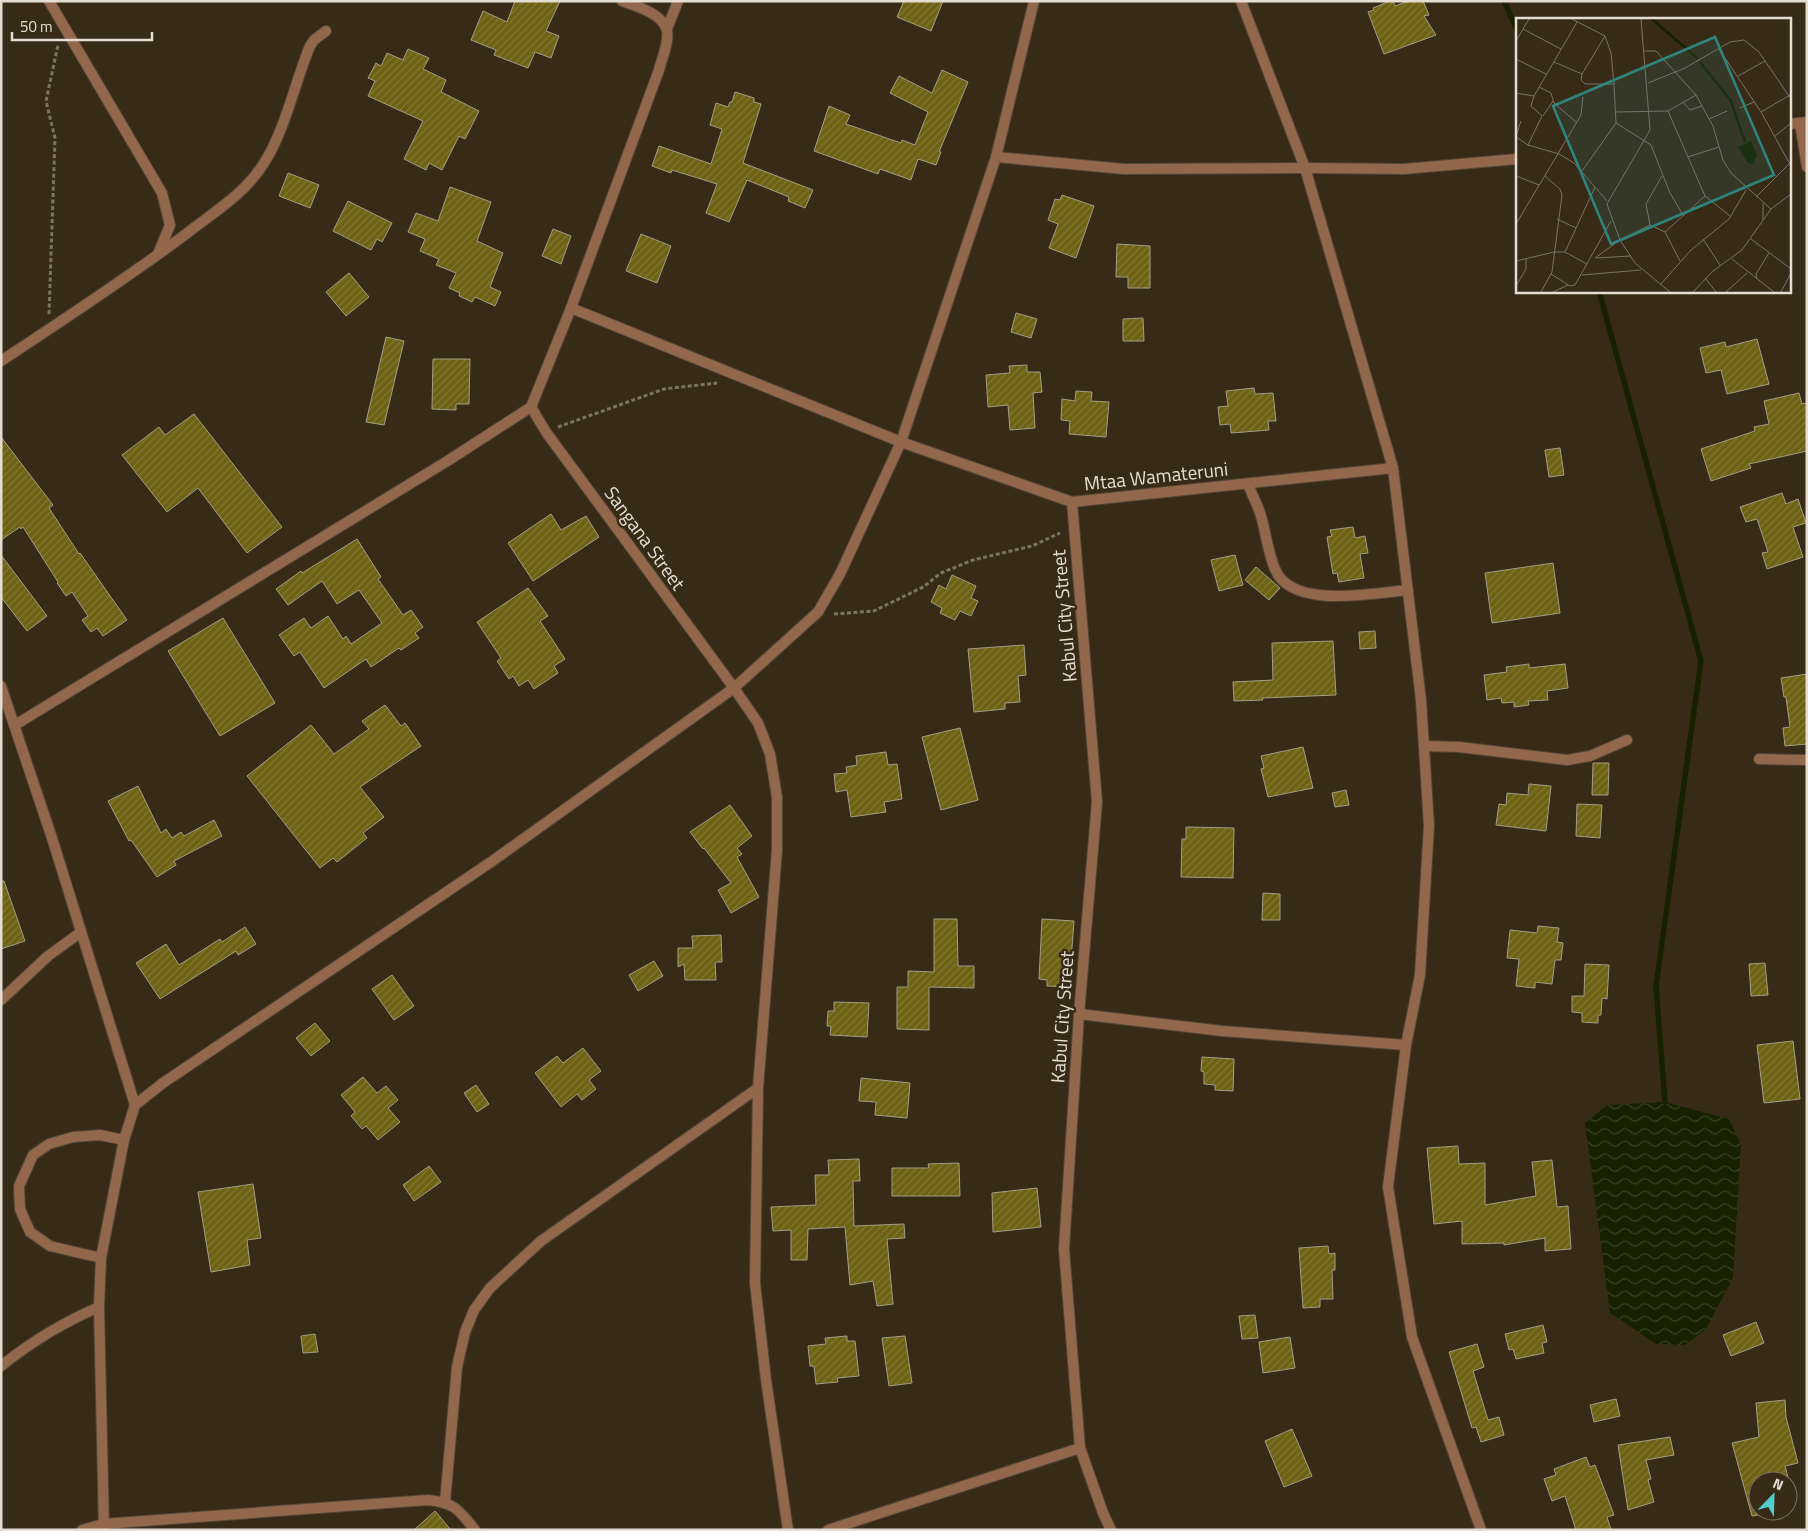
<svg xmlns="http://www.w3.org/2000/svg" width="1808" height="1531" viewBox="0 0 1808 1531" font-family="'Titillium Web',sans-serif">
<style>
.water{fill:url(#water-waves)}
.lines{fill:none;stroke-linecap:round;stroke-linejoin:round}
.stream{stroke:#172100;stroke-width:5.5}
.building{fill:url(#building-hatch);stroke:#a39f86}
.service-casing{stroke:#534736;stroke-width:12}
.minor-casing{stroke:#534736;stroke-width:12}
.tertiary-casing{stroke:#534736;stroke-width:12}
.path{stroke:#7e7363;stroke-width:3;stroke-dasharray:4 2.5;stroke-linecap:butt}
.service{stroke:#93674c;stroke-width:10}
.minor{stroke:#93674c;stroke-width:10}
.tertiary{stroke:#93674c;stroke-width:10}
.labels{text-anchor:middle;stroke-width:5;stroke-linejoin:round;paint-order:stroke}
.street-label{font-size:19px;fill:#e6ddd2;stroke:#372b18}
.inset-river{fill:none;stroke:#172100;stroke-width:2.5}
.inset-road{fill:none;stroke:#7d7262;stroke-width:1}
.view{fill:#2f857d;fill-opacity:0.15;stroke:#2f857d;stroke-width:2.5}
.inset-edge{fill:none;stroke:#e6ddd2;stroke-width:2.5}
</style>
<defs>
<pattern id="water-waves" width="16" height="10" patternUnits="userSpaceOnUse" patternTransform="scale(1.25)"><rect width="16" height="10" fill="#172100"/><path d="M0 5q4-4 8 0t8 0" fill="none" stroke="#394124"/></pattern>
<pattern id="building-hatch" width="6" height="6" patternUnits="userSpaceOnUse" patternTransform="scale(1.25)"><rect width="6" height="6" fill="#6d6113"/><path d="M-1 1l2-2M0 6l6-6M5 7l2-2" fill="none" stroke="#827734"/></pattern>
</defs>
<rect width="100%" height="100%" fill="#372b18"/>
<!-- water -->
<path class="water" d="M1665,1102L1729,1119L1741,1144L1733,1278L1706,1329L1685,1345L1656,1344L1610,1313L1585,1123L1607,1105Z"/>
<g class="lines">
<!-- stream -->
<g class="stream">
<path d="M1504,1L1517,30"/>
<path d="M1599,291L1701,661L1656,986L1665,1102"/>
</g>
</g>
<!-- building -->
<g class="building">
<path d="M515,1H560L546,31L559,36L551,58L535,52L528,68L494,55L496,50L471,40L483,11L507,22Z"/>
<path d="M904,1H943L931,31L897,17Z"/>
<path d="M1390,1H1393L1395,6L1409,1H1423L1429,15L1424,16L1436,35L1384,54L1368,12L1374,10L1373,8Z"/>
<path d="M408,49L429,58L423,69L446,80L441,92L479,111L465,139L459,136L442,170L429,163L426,170L404,159L423,121L368,96L375,81L368,78L376,63L381,66L387,53L403,60Z"/>
<path d="M942,70L968,82L939,152H941L936,165L918,159L911,180L880,169L878,174L814,151L829,106L850,115L846,124L901,143L902,140L915,145L928,112L890,93L899,76L932,93Z"/>
<path d="M735,92L754,98V102L761,104L743,163L813,190L805,208L788,201L789,197L747,180L729,222L706,213L717,184L672,170L671,173L652,166L659,146L711,164L722,129L710,125L716,103L728,107L730,102H732Z"/>
<path d="M288,173L319,185L310,208L279,196Z"/>
<path d="M450,187L491,202L477,241L503,253L490,287L501,292L495,306L475,297L472,302L459,296L460,293L449,288L456,273L436,265L439,259L420,251L425,239L408,232L416,213L438,221Z"/>
<path d="M1062,195L1094,206L1076,258L1049,248L1058,224L1048,220L1055,199L1060,200Z"/>
<path d="M348,201L392,223L382,242L377,239L371,250L333,231Z"/>
<path d="M553,229L571,236L561,264L542,256Z"/>
<path d="M641,234L671,246L657,283L626,271Z"/>
<path d="M1117,244L1150,246V288H1128V277H1116Z"/>
<path d="M349,273L369,297L346,316L326,292Z"/>
<path d="M1016,313L1037,319L1031,338L1011,332Z"/>
<path d="M1143,318L1144,341H1123V319Z"/>
<path d="M386,337L404,341L384,425L366,422Z"/>
<path d="M1757,339L1769,384L1727,394L1721,370L1706,373L1700,348L1725,342L1726,347Z"/>
<path d="M433,359H470L469,404H456V410L432,409Z"/>
<path d="M1027,365V372H1040L1042,392L1033,393L1035,428L1010,430L1008,405L988,407L986,375L1010,373L1009,366Z"/>
<path d="M1254,388L1255,394L1273,393L1276,421H1268L1269,430L1231,433L1230,424L1220,425L1218,407L1228,406L1226,391Z"/>
<path d="M1076,391L1092,392L1091,401L1109,402L1106,437L1069,434L1070,421L1061,420L1062,399L1075,401Z"/>
<path d="M1799,393L1802,404L1807,403V451L1749,464L1751,468L1711,481L1701,449L1755,431L1754,427L1769,424L1764,401Z"/>
<path d="M194,414L282,527L247,553L198,488L167,512L122,455L159,427L165,435Z"/>
<path d="M1,437L53,505L49,508L79,554L80,553L127,620L103,636L97,628L91,632L82,620L88,616L72,592L66,596L57,583L58,582L23,527L21,529L20,527L1,540Z"/>
<path d="M1560,448L1564,475L1549,477L1545,450Z"/>
<path d="M1782,493L1786,504L1798,499L1806,523L1793,527L1803,557L1767,569L1762,553L1768,552L1757,519L1746,522L1740,507Z"/>
<path d="M551,514L561,530L586,516L599,537L533,581L508,543Z"/>
<path d="M1353,527L1355,538L1365,536L1368,553L1360,554L1364,578L1339,582L1337,573L1333,574L1327,537L1332,536L1330,530Z"/>
<path d="M357,539L381,577L378,579L403,615L411,610L423,627L415,633L419,638L401,650L399,648L371,667L366,659L324,688L300,652L294,656L279,635L304,618L311,628L328,616L343,639L346,636L351,644L382,623L359,590L337,604L322,581L288,605L276,589L301,571L302,573Z"/>
<path d="M1,555L47,616L27,631L1,597Z"/>
<path d="M1235,555L1243,585L1219,591L1211,560Z"/>
<path d="M1553,563L1560,613L1492,623L1485,573Z"/>
<path d="M1256,567L1280,588L1269,600L1245,580Z"/>
<path d="M952,575L976,586L971,598L978,601L971,616L960,611L955,620L940,613L942,608L931,602L939,585L946,589Z"/>
<path d="M528,588L548,616L540,621L565,659L554,666L558,673L534,689L528,680L519,686L513,676L509,679L497,661L501,658L477,622Z"/>
<path d="M223,618L275,703L220,736L168,651Z"/>
<path d="M1375,631L1376,648L1360,649L1359,632Z"/>
<path d="M1333,641L1336,695L1262,698L1263,700L1234,701L1233,682L1273,680L1272,643Z"/>
<path d="M1024,645L1026,675L1018,676L1020,702L1005,703V709L974,712L968,649Z"/>
<path d="M1529,664V668L1565,664L1568,688L1547,691L1548,700L1528,701L1529,705L1514,707V702L1502,703L1501,698L1487,700L1484,675L1507,672L1506,667Z"/>
<path d="M1807,674V744L1785,746L1783,728L1790,727L1786,697H1784L1781,678Z"/>
<path d="M385,705L401,726L405,723L421,746L360,787L384,817L363,833L367,838L337,862L333,858L320,868L247,776L311,725L334,754L369,729L362,721Z"/>
<path d="M960,728L978,800L941,810L922,737Z"/>
<path d="M1303,747L1313,788L1268,797L1261,769L1264,768L1261,756Z"/>
<path d="M886,752L888,765L897,764L902,799L884,802L886,812L851,817L847,790L836,792L834,774L847,773L846,767L857,765L856,756Z"/>
<path d="M1593,763H1609L1608,795H1592Z"/>
<path d="M1529,784L1551,786L1546,831L1496,825L1499,804L1506,805L1507,793L1528,795Z"/>
<path d="M138,786L161,833L166,829L172,838L181,832L184,836L214,820L222,836L174,861L176,865L157,877L131,840L129,841L108,801Z"/>
<path d="M1346,790L1349,805L1335,807L1332,793Z"/>
<path d="M1577,804L1602,805L1600,838L1576,836Z"/>
<path d="M730,805L752,836L737,848L742,854L737,857L759,897L731,913L718,890L731,883L704,848L703,849L690,832Z"/>
<path d="M1186,827L1234,828L1233,878L1181,877L1182,839H1186Z"/>
<path d="M1,881H4L25,941L1,949Z"/>
<path d="M1263,893L1280,894V920H1262Z"/>
<path d="M934,919H957L958,966H974V988L929,987V1030L897,1029V987H908V971L934,972Z"/>
<path d="M1042,919L1074,921L1069,987L1047,986V980L1039,979Z"/>
<path d="M1538,926L1559,928L1557,942L1563,943L1561,960H1555L1552,984L1535,982V988L1516,986L1519,959L1507,958L1510,930L1537,933Z"/>
<path d="M245,927L256,944L238,955L236,951L160,999L136,963L166,944L179,965L220,939L222,942Z"/>
<path d="M721,935L722,962H715L716,980H685L684,964L678,967V948H693L692,936Z"/>
<path d="M654,961L663,976L638,991L629,975Z"/>
<path d="M1765,963L1768,995L1751,996L1749,964Z"/>
<path d="M1585,964L1609,965L1607,999L1602,998L1601,1015H1598V1023L1582,1022V1013L1572,1012V996H1584Z"/>
<path d="M392,975L414,1006L394,1020L372,989Z"/>
<path d="M834,1002L869,1003L867,1037L830,1035L831,1026H827L828,1011H834Z"/>
<path d="M315,1023L330,1041L311,1056L296,1038Z"/>
<path d="M1793,1041L1800,1099L1764,1103L1757,1045Z"/>
<path d="M583,1048L601,1071L589,1080L596,1089L582,1100L577,1094L561,1107L535,1073L557,1056L563,1063Z"/>
<path d="M1202,1057L1234,1059L1233,1091L1215,1090V1085L1204,1084V1072L1201,1071Z"/>
<path d="M363,1077L377,1093L386,1086L398,1100L388,1108L400,1122L378,1140L366,1126L362,1129L351,1116L355,1112L341,1095Z"/>
<path d="M861,1078L910,1083L907,1118L875,1115L876,1102L859,1101Z"/>
<path d="M476,1085L489,1104L477,1112L464,1093Z"/>
<path d="M1458,1146L1459,1164L1485,1163V1205L1536,1196L1532,1162L1552,1160L1557,1207L1568,1206L1571,1249L1545,1251V1238L1504,1245V1243L1462,1244V1221L1434,1224L1427,1148Z"/>
<path d="M859,1159L860,1181H853L854,1226L904,1224L905,1238L887,1239L893,1304L877,1306L873,1281L850,1285L845,1227L808,1229L807,1260H791V1230L773,1231L771,1207L816,1205L815,1175H829L828,1160Z"/>
<path d="M959,1163L960,1196H892V1168H929L928,1164Z"/>
<path d="M429,1166L441,1182L414,1201L403,1185Z"/>
<path d="M253,1184L261,1238L247,1240L250,1265L211,1272L198,1192Z"/>
<path d="M1037,1188L1041,1227L993,1232L992,1193Z"/>
<path d="M1328,1246L1329,1254L1335,1253V1270H1332L1333,1299H1320V1307L1303,1308L1299,1248Z"/>
<path d="M1255,1315L1258,1338L1242,1339L1239,1316Z"/>
<path d="M1756,1322L1764,1343L1731,1356L1723,1335Z"/>
<path d="M1543,1325L1547,1342L1542,1343L1544,1353L1516,1359L1513,1349L1509,1350L1505,1334Z"/>
<path d="M315,1334L318,1352L303,1353L301,1336Z"/>
<path d="M847,1336V1341H855L859,1376L837,1378L838,1382L816,1384L814,1366H810L808,1346L826,1344L825,1338Z"/>
<path d="M905,1336L912,1383L889,1386L882,1338Z"/>
<path d="M1290,1337L1295,1368L1263,1373L1259,1342Z"/>
<path d="M1477,1344L1484,1367L1473,1371L1488,1420L1499,1417L1504,1435L1481,1442L1476,1427L1472,1428L1449,1352Z"/>
<path d="M1616,1399L1620,1416L1594,1422L1590,1405Z"/>
<path d="M1785,1400L1786,1417L1798,1463L1785,1466L1789,1481H1758V1515L1752,1516L1732,1443L1759,1437L1756,1403Z"/>
<path d="M1292,1429L1312,1476L1284,1487L1265,1441Z"/>
<path d="M1670,1437L1674,1455L1646,1460L1651,1479L1648,1480L1654,1502L1628,1510L1618,1445Z"/>
<path d="M1586,1457L1590,1467L1595,1465L1614,1515L1607,1517L1611,1530H1576L1565,1496L1552,1501L1544,1479L1556,1475L1554,1469Z"/>
<path d="M435,1511L451,1530H414Z"/>
</g>
<g class="lines">
<defs>
<path id="service" d="M101,1258L50,1246L30,1232L20,1209L19,1186L33,1155L49,1144L73,1137L100,1135L124,1140"/>
<g id="minor">
<path d="M49,1L162,193L170,225L158,254"/>
<path d="M1241,1L1305,168L1393,468L1421,700L1429,826L1420,975L1406,1045L1388,1187L1412,1337L1481,1530"/>
<path d="M667,29L678,1"/>
<path d="M1800,123L1807,167"/>
<path d="M1789,124L1807,122"/>
<path d="M996,157L1124,169L1305,168L1404,169L1517,159"/>
<path d="M571,308L901,442L1072,502L1393,468"/>
<path d="M1,361C63,320 126,279 186,234C214,212 245,194 264,163C285,131 295,82 310,46L314,40L326,31"/>
<path d="M531,407L546,432L734,688L758,723L770,754L777,797V850L758,1088L755,1283L766,1380L788,1530"/>
<path d="M1248,484C1252,495 1258,505 1261,516C1266,533 1268,553 1275,569C1291,610 1373,593 1408,590"/>
<path d="M1072,502L1097,802L1079,1014L1064,1249L1080,1448L1103,1513L1111,1530"/>
<path d="M1,686L52,838L135,1105"/>
<path d="M15,725L449,460L531,407L571,308L659,70C662,58 669,43 667,31C664,14 636,6 622,1"/>
<path d="M1424,746L1459,747L1567,760L1590,756L1627,740"/>
<path d="M1759,759L1807,760"/>
<path d="M1,1000L48,956L81,932"/>
<path d="M1079,1014L1222,1031L1406,1045"/>
<path d="M1,1366C31,1342 64,1322 99,1307"/>
<path d="M445,1502L457,1367L465,1332L474,1310L490,1288L541,1241L758,1088"/>
<path d="M82,1530L103,1524L428,1500C455,1503 458,1509 475,1530"/>
<path d="M828,1530L1080,1448"/>
</g>
<path id="tertiary" d="M104,1530L99,1307L101,1258L124,1140L135,1105L163,1083L491,862L734,688L818,612L840,574L901,442L996,157L1034,1"/>
</defs>
<!-- service casing -->
<use href="#service" class="service-casing"/>
<!-- minor casing -->
<use href="#minor" class="minor-casing"/>
<!-- tertiary casing -->
<use href="#tertiary" class="tertiary-casing"/>
<!-- path -->
<g class="path">
<path d="M49,314L55,138L46,101L58,45"/>
<path d="M558,427L664,389L717,383"/>
<path d="M834,614L874,611L923,587L941,573L973,560L1032,546L1060,533"/>
</g>
<!-- service -->
<use href="#service" class="service"/>
<!-- minor -->
<use href="#minor" class="minor"/>
<!-- tertiary -->
<use href="#tertiary" class="tertiary"/>
</g>
<g class="labels">
<!-- street labels -->
<g class="street-label">
<text transform="translate(1156 476) rotate(-6)" y="7">Mtaa Wamateruni</text>
<text transform="translate(645 538) rotate(54)" y="7">Sangana Street</text>
<text transform="translate(1064 616) rotate(-95)" y="7">Kabul City Street</text>
<text transform="translate(1062 1017) rotate(-86)" y="7">Kabul City Street</text>
</g>
</g>
<!-- overview -->
<g transform="translate(1516 18)">
<rect width="275" height="275" fill="#372b18"/>
<path d="M235,123L241,137L237,146L232,145L222,129Z" fill="#172100"/>
<path class="inset-river" d="M136,1L181,40M184,44L215,83L229,124"/>
<path class="inset-road" d="M56,1L89,18L95,35L98,66M125,1L134,112L91,186L104,222L119,245L154,274M7,11L45,31M0,23L13,1M203,31L245,94L275,148M127,33H140L180,77L197,108L207,142L215,155L255,191M0,41L30,56M38,44L66,56M222,58L249,43M132,65L169,50L214,24L228,22L243,34L275,81M23,69L35,75L38,85L60,104M0,75L18,78M167,84L174,92L186,88M224,90L238,84M152,93L189,178L214,198M100,94L152,93L180,77M245,94L274,77M27,98L37,83M193,101L211,93M100,105L135,127L154,175L167,197M0,118L5,103M0,119L12,127L43,136L58,145L91,183M258,119L275,105M12,127L26,98L15,88L18,78L61,4M172,139L203,129M66,153L100,105L98,66H69L65,62L66,56L89,18M0,158L23,167M240,179L273,146M41,201L60,210M247,202V185M0,206L65,97L67,79M134,207L130,186L146,158M149,214L189,178M187,221L204,247M235,221L275,251M49,234L79,169M79,240L104,222L134,207L149,214L164,243M80,240L114,238M216,241L258,274M0,243L38,234H49L71,246M35,256L54,268L59,267L95,203M66,257L125,252M189,260L200,274M241,261L240,256L253,235M144,267L175,232L213,201L230,172M0,268L10,251V241M25,274L36,254L46,177L44,171L29,158M37,274L52,267M177,274L197,253L226,232L255,191L275,176M210,274L231,255M265,274L275,255"/>
<path class="view" d="M199,19L258,157L95,226L37,88Z"/>
<rect width="275" height="275" class="inset-edge"/>
</g>
<!-- border -->
<rect width="1808" height="1531" fill="none" stroke="#e6ddd2" stroke-width="5"/>
<!-- north arrow -->
<g transform="translate(1773 1496) rotate(23)"><circle r="24" fill="#372b18" stroke="#7d7262"/>
<path d="M0-4L9 19L0 12L-9 19Z" fill="#52cdcf"/>
<text y="-8" font-size="14" font-weight="bold" text-anchor="middle" fill="#e6ddd2">N</text>
</g>
<!-- scale -->
<path d="M12 32v8h140v-8" fill="none" stroke="#e6ddd2" stroke-width="2.5"/>
<text x="20" y="32" font-size="15" fill="#e6ddd2" stroke="#372b18" stroke-width="4" paint-order="stroke">50 m</text>
</svg>
